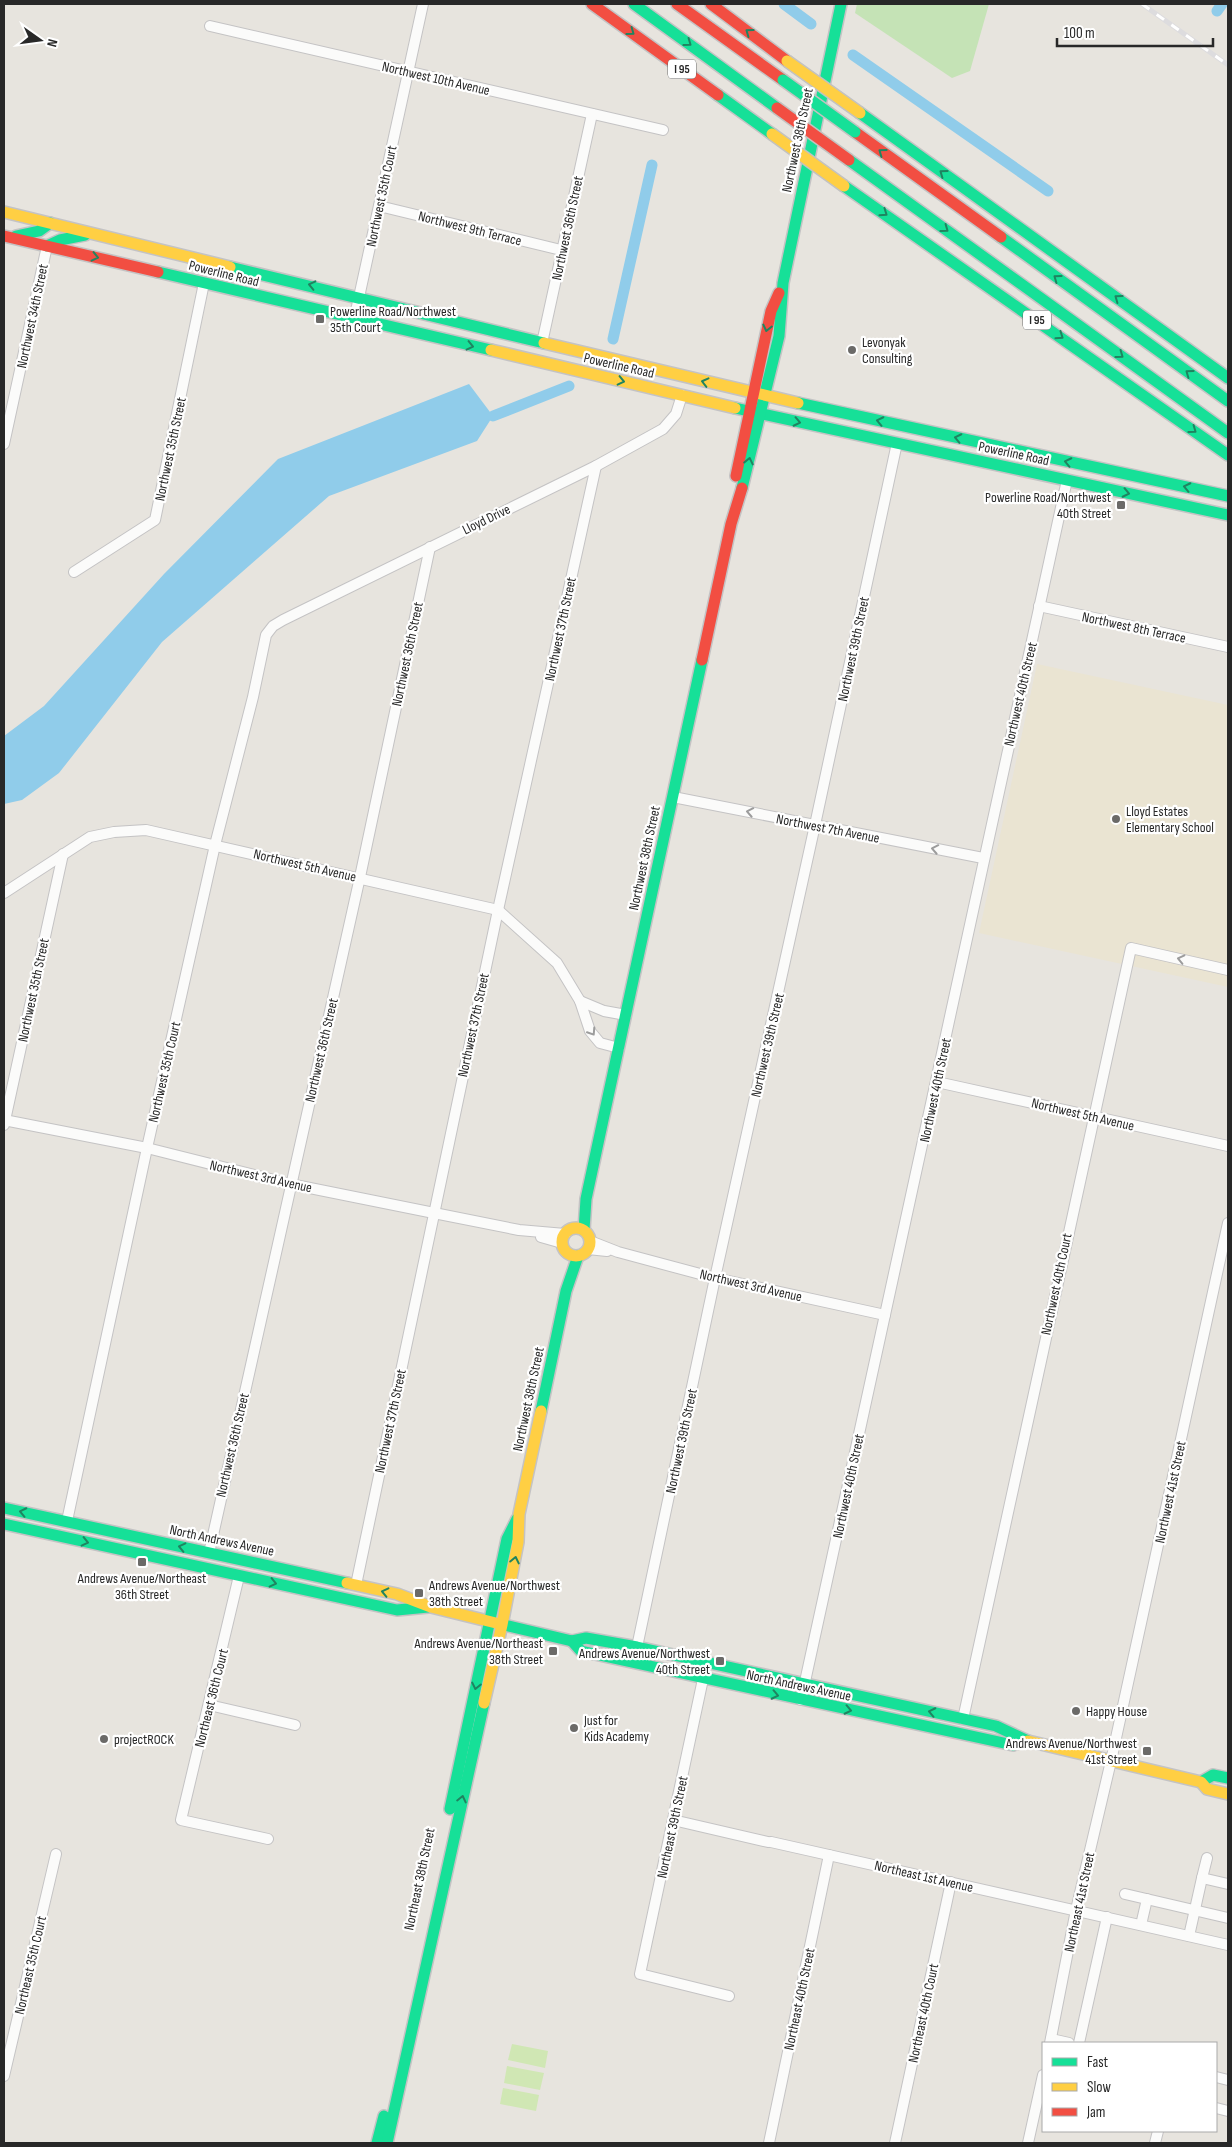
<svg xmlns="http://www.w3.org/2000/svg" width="1232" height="2147" viewBox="0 0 1232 2147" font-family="'Sofia Sans Condensed',sans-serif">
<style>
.education{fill:#eae4d2}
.green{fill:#c5e3b6}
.pitch{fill:#d0e7b4}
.water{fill:#90ccea}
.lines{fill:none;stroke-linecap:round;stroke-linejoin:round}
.canal{stroke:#90ccea;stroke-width:11}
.street-casing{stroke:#c4c3c4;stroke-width:12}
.fast-casing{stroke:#c4c3c4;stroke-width:14}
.slow-casing{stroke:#c4c3c4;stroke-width:14}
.jam-casing{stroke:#c4c3c4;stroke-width:14}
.street{stroke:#fbfbfa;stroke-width:10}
.fast{stroke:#16e098;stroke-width:11}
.slow{stroke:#ffcf43;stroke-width:11}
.jam{stroke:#f24e42;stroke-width:11}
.rail-casing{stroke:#dddcde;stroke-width:5}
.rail{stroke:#fff;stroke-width:3;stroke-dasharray:9;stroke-linecap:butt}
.fast-bridge-casing{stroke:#c3c2c0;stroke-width:14;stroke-linecap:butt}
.slow-bridge-casing{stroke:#c3c2c0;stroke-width:14;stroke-linecap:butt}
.jam-bridge-casing{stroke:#c3c2c0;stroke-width:14;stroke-linecap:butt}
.fast-bridge{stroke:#16e098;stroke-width:11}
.slow-bridge{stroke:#ffcf43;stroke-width:11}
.jam-bridge{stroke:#f24e42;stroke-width:11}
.oneway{stroke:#1f8460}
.oneway2{stroke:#9c9c9c}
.poi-dot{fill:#6b6a68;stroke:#fff;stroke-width:2}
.labels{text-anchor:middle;stroke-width:4.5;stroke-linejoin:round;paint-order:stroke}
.shield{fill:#fff;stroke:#686868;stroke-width:1}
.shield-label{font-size:12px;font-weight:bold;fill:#282828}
.street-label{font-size:14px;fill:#282828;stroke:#fff}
.poi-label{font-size:14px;fill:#282828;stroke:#fff;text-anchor:start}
</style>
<rect width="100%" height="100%" fill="#e7e4de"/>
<!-- education -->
<path class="education" d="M1037,664L1228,705V987L979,933Z"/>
<!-- green -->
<path class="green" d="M857,4H989L970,71L952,78L855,13Z"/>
<!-- pitch -->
<g class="pitch">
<path d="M512,2044L548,2051L545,2068L508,2060Z"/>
<path d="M507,2066L544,2073L540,2090L504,2083Z"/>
<path d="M503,2088L539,2095L536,2111L500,2104Z"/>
</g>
<!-- water -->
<path class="water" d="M469,384L493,416L477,441L329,496L162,642L59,773L22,800L4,804V736L44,706L164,574L278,459Z"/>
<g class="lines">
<!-- canal -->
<g class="canal">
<path d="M784,4L811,24"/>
<path d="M1217,11L1222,4"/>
<path d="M853,55L1048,191"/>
<path d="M613,339L652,165"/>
<path d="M493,416L569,386"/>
</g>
<defs>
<g id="street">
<path d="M210,26L663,130"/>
<path d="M379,206L561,250"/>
<path d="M354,320L423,4"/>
<path d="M542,343L592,114"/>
<path d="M4,444L47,246"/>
<path d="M74,572L155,520L204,283"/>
<path d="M1039,606L1228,647"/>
<path d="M673,797L983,858"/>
<path d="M4,893L90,837L114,832L146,830L498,910L557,963L580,1001L590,1031L600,1043L619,1048"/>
<path d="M580,1001L604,1011L626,1015"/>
<path d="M937,1082L1228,1146"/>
<path d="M4,1120L147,1148L290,1184L434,1213L519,1230L565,1234"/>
<path d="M4,1125L63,854"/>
<path d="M541,1237L562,1243"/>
<path d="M590,1241L618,1252L715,1278L885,1315"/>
<path d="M588,1249L607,1251"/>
<path d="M67,1521L147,1148L215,845L253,697L266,635L273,626L283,620L596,466L663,429L676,414L682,395"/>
<path d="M209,1553L360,877L430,547"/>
<path d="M239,1576L181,1820L268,1839"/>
<path d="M356,1585L498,910L596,466"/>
<path d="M637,1647L715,1278L815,825L897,443"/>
<path d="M703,1679L640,1974L729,1996"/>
<path d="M801,1700L1067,480"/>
<path d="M209,1705L295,1725"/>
<path d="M963,1719L1131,948L1228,970"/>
<path d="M673,1820L768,1842"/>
<path d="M771,1842L1228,1945"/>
<path d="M1207,1858L1202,1878L1228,1884"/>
<path d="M1125,1894L1228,1918"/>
<path d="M1141,1925L1147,1899"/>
<path d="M1189,1936L1202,1878"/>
<path d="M1051,2039L1069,2043"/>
<path d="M1050,2043L1076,1910L1111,1761L1228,1223"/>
<path d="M1079,2043L1107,1917"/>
<path d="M4,2076L56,1854"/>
<path d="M1216,2077L1228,2080"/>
<path d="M1216,2108L1228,2111"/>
<path d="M769,2143L829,1855"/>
<path d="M895,2143L951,1882"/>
<path d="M1028,2143L1043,2075"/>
<path d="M1155,2143L1158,2131"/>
</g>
<g id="fast">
<path d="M634,4L777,108"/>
<path d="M718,95L772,134"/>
<path d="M860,113L1228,378"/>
<path d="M849,160L1228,433"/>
<path d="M844,186L1228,455"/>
<path d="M16,236L39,231L50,223"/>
<path d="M1001,237L1228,401"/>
<path d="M47,246L60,240L85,235"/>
<path d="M230,267L544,343"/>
<path d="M158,272L491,350"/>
<path d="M798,403L1228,496"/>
<path d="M735,408L1228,515"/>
<path d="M742,488L779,336L783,283L841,4"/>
<path d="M584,1230L586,1199L702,660"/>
<path d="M541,1411L566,1291L578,1256"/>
<path d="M4,1508L347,1583"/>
<path d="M4,1524L397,1610L428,1607"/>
<path d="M500,1624L572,1641L586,1638L637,1647L996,1726L1028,1741"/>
<path d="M572,1641L581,1651L1013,1745L1025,1740"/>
<path d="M1201,1782L1213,1775L1228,1778"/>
<path d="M450,1809L507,1539L517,1519"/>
<path d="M377,2143L384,2116"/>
<path d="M387,2143L484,1703"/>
</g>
<g id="slow">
<path d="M4,212L230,267"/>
<path d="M544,343L798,403"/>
<path d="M491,350L735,408"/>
<circle cx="576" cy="1242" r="14"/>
<path d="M347,1583L397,1594L431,1607L500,1624"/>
<path d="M484,1703L502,1625L518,1542L519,1514L541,1411"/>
<path d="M1028,1741L1201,1782L1207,1789L1228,1794"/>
</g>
<g id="jam">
<path d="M592,4L718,95"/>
<path d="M677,4L783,80"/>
<path d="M711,4L787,61"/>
<path d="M855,132L1001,237"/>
<path d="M4,236L158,272"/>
<path d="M736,476L771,311L779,293"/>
<path d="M702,660L731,524L742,488"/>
</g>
</defs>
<!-- street casing -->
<use href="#street" class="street-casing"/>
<!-- fast casing -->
<use href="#fast" class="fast-casing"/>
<!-- slow casing -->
<use href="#slow" class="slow-casing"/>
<!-- jam casing -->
<use href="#jam" class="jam-casing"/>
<!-- street -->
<use href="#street" class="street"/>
<!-- fast -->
<use href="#fast" class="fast"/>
<!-- slow -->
<use href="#slow" class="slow"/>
<!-- jam -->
<use href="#jam" class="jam"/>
<defs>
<path id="rail" d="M1142,4L1228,65"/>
</defs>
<!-- rail casing -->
<use href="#rail" class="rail-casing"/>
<!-- rail -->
<use href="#rail" class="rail"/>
<defs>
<path id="fast-bridge" d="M783,80L855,132"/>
<g id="slow-bridge">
<path d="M787,61L860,113"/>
<path d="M772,134L844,186"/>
</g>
<path id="jam-bridge" d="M777,108L849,160"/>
</defs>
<!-- fast-bridge casing -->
<use href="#fast-bridge" class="fast-bridge-casing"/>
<!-- slow-bridge casing -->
<use href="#slow-bridge" class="slow-bridge-casing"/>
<!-- jam-bridge casing -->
<use href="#jam-bridge" class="jam-bridge-casing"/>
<!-- fast-bridge -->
<use href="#fast-bridge" class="fast-bridge"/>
<!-- slow-bridge -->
<use href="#slow-bridge" class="slow-bridge"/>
<!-- jam-bridge -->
<use href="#jam-bridge" class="jam-bridge"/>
</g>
<!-- one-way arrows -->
<defs><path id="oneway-chevron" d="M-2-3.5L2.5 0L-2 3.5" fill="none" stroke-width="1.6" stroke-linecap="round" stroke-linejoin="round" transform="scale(1.25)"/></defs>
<g class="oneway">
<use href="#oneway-chevron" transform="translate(631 32) rotate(36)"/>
<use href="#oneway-chevron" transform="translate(749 32) rotate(-144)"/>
<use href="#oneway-chevron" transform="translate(688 43) rotate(36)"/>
<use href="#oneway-chevron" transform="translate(882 152) rotate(-144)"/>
<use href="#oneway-chevron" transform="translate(943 173) rotate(-144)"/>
<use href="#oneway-chevron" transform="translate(884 213) rotate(35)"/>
<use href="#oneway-chevron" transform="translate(945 229) rotate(36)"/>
<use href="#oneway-chevron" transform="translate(95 257) rotate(13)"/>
<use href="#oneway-chevron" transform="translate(1057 278) rotate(-144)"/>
<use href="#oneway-chevron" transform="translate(312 285) rotate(-167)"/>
<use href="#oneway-chevron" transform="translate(1118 298) rotate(-144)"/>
<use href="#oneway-chevron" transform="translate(767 328) rotate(103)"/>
<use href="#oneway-chevron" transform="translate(1060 336) rotate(35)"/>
<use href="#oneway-chevron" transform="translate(470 346) rotate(13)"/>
<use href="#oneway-chevron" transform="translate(1120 355) rotate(36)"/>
<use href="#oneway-chevron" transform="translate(1189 373) rotate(-144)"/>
<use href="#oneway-chevron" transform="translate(621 381) rotate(13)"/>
<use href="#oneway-chevron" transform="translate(705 382) rotate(-166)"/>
<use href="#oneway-chevron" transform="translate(880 421) rotate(-168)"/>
<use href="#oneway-chevron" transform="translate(797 422) rotate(12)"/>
<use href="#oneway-chevron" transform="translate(1193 430) rotate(36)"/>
<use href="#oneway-chevron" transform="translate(958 438) rotate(-168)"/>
<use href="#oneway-chevron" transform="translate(749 461) rotate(-78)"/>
<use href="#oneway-chevron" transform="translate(1068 462) rotate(-168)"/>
<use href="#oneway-chevron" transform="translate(1187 487) rotate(-168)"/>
<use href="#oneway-chevron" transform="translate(1126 493) rotate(12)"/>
<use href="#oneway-chevron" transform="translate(23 1512) rotate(-168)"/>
<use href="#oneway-chevron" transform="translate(85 1542) rotate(13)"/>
<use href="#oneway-chevron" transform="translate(182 1547) rotate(-167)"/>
<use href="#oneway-chevron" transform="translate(515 1560) rotate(-78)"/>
<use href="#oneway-chevron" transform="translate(273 1583) rotate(13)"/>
<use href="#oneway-chevron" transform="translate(385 1592) rotate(-167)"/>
<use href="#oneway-chevron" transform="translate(476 1686) rotate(102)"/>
<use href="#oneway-chevron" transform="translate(775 1695) rotate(12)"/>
<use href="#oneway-chevron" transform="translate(848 1710) rotate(12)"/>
<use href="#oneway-chevron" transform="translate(932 1712) rotate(-168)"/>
<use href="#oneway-chevron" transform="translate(462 1799) rotate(-77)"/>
</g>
<g class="oneway2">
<use href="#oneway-chevron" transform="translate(750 812) rotate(-169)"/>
<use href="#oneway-chevron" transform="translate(935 849) rotate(-169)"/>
<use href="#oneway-chevron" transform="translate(1181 959) rotate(-167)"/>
<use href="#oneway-chevron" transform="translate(592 1032) rotate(57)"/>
</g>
<!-- markers -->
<g class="poi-dot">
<rect x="315" y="314" width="10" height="10" rx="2.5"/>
<circle cx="852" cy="350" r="5"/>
<rect x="1116" y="500" width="10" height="10" rx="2.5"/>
<circle cx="1116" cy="819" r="5"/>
<rect x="137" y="1557" width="10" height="10" rx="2.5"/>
<rect x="414" y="1588" width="10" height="10" rx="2.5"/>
<rect x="548" y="1646" width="10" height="10" rx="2.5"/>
<rect x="715" y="1656" width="10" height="10" rx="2.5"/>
<circle cx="1076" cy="1711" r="5"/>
<circle cx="574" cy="1728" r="5"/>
<circle cx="104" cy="1739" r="5"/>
<rect x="1142" y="1746" width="10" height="10" rx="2.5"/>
</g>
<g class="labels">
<!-- shield labels -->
<g class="shield">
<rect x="668" y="59.5" width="28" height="19" rx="4"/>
<rect x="1023" y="310.5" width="28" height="19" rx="4"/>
</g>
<g class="shield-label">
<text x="682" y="73">I 95</text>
<text x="1037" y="324">I 95</text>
</g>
<!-- street labels -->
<g class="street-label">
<text transform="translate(436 78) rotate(13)" y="5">Northwest 10th Avenue</text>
<text transform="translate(797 140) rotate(-78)" y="5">Northwest 38th Street</text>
<text transform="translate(381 196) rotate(-78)" y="5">Northwest 35th Court</text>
<text transform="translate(470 228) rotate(14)" y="5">Northwest 9th Terrace</text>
<text transform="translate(567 228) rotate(-78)" y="5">Northwest 36th Street</text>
<text transform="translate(224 273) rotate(14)" y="5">Powerline Road</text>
<text transform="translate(32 316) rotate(-78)" y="5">Northwest 34th Street</text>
<text transform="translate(619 365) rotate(13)" y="5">Powerline Road</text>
<text transform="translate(170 449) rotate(-78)" y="5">Northwest 35th Street</text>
<text transform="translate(1014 453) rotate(12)" y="5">Powerline Road</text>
<text transform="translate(486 519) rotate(-26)" y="5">Lloyd Drive</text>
<text transform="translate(1134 627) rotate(12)" y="5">Northwest 8th Terrace</text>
<text transform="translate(560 629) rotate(-78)" y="5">Northwest 37th Street</text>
<text transform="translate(853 649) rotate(-78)" y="5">Northwest 39th Street</text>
<text transform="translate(407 654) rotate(-78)" y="5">Northwest 36th Street</text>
<text transform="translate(1020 694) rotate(-77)" y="5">Northwest 40th Street</text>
<text transform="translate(828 828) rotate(11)" y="5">Northwest 7th Avenue</text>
<text transform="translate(644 858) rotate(-78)" y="5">Northwest 38th Street</text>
<text transform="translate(305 865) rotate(13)" y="5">Northwest 5th Avenue</text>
<text transform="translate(33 990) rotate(-78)" y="5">Northwest 35th Street</text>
<text transform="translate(473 1025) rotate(-78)" y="5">Northwest 37th Street</text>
<text transform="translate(767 1045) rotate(-77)" y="5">Northwest 39th Street</text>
<text transform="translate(321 1050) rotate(-77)" y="5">Northwest 36th Street</text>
<text transform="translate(164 1072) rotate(-77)" y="5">Northwest 35th Court</text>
<text transform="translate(935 1090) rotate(-78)" y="5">Northwest 40th Street</text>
<text transform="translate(1083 1114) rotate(13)" y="5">Northwest 5th Avenue</text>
<text transform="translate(261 1176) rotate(13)" y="5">Northwest 3rd Avenue</text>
<text transform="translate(1056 1284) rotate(-78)" y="5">Northwest 40th Court</text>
<text transform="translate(751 1285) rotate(13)" y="5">Northwest 3rd Avenue</text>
<text transform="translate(528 1399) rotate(-78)" y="5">Northwest 38th Street</text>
<text transform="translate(390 1421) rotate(-78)" y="5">Northwest 37th Street</text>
<text transform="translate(681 1441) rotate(-78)" y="5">Northwest 39th Street</text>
<text transform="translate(232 1445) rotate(-77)" y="5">Northwest 36th Street</text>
<text transform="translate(848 1486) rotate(-78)" y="5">Northwest 40th Street</text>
<text transform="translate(1170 1492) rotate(-78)" y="5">Northwest 41st Street</text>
<text transform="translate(222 1540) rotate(12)" y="5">North Andrews Avenue</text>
<text transform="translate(799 1685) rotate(12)" y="5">North Andrews Avenue</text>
<text transform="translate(211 1698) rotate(-76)" y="5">Northeast 36th Court</text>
<text transform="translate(672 1827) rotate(-78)" y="5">Northeast 39th Street</text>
<text transform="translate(924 1876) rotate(13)" y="5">Northeast 1st Avenue</text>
<text transform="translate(419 1879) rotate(-78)" y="5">Northeast 38th Street</text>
<text transform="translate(1079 1902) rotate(-78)" y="5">Northeast 41st Street</text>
<text transform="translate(30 1965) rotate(-77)" y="5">Northeast 35th Court</text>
<text transform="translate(799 1999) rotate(-78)" y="5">Northeast 40th Street</text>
<text transform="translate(923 2013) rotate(-78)" y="5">Northeast 40th Court</text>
</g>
<!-- poi labels -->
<g class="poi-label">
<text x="330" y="316">Powerline Road/Northwest<tspan x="330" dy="16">35th Court</tspan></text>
<text x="862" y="347">Levonyak<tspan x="862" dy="16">Consulting</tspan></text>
<text x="1111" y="502" text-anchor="end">Powerline Road/Northwest<tspan x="1111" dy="16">40th Street</tspan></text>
<text x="1126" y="816">Lloyd Estates<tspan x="1126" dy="16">Elementary School</tspan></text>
<text x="142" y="1583" text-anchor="middle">Andrews Avenue/Northeast<tspan x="142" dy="16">36th Street</tspan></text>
<text x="429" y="1590">Andrews Avenue/Northwest<tspan x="429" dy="16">38th Street</tspan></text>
<text x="543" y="1648" text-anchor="end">Andrews Avenue/Northeast<tspan x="543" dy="16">38th Street</tspan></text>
<text x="710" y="1658" text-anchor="end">Andrews Avenue/Northwest<tspan x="710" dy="16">40th Street</tspan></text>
<text x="1086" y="1716">Happy House</text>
<text x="584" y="1725">Just for<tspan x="584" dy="16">Kids Academy</tspan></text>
<text x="114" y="1744">projectROCK</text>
<text x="1137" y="1748" text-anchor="end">Andrews Avenue/Northwest<tspan x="1137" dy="16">41st Street</tspan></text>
</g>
</g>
<!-- border -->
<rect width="1232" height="2147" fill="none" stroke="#282828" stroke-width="10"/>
<!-- legend -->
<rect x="1042" y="2042" width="175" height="90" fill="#ffffff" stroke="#a9a9a9"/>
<rect x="1052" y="2058" width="25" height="8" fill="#16e098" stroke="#a9a9a9"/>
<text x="1087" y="2067" font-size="15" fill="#282828">Fast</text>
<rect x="1052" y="2083" width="25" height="8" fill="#ffcf43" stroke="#a9a9a9"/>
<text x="1087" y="2092" font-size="15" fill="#282828">Slow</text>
<rect x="1052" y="2108" width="25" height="8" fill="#f24e42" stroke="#a9a9a9"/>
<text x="1087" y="2117" font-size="15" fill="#282828">Jam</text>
<!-- north arrow -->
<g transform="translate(40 40) rotate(104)" stroke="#ffffff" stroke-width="4" paint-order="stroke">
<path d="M0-4L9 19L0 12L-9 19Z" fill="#282828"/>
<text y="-8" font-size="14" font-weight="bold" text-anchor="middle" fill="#282828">N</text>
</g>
<!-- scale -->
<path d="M1057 38v8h156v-8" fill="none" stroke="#282828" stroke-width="2.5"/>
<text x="1064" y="38" font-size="15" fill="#282828" stroke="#ffffff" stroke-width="4" paint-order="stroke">100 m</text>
</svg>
